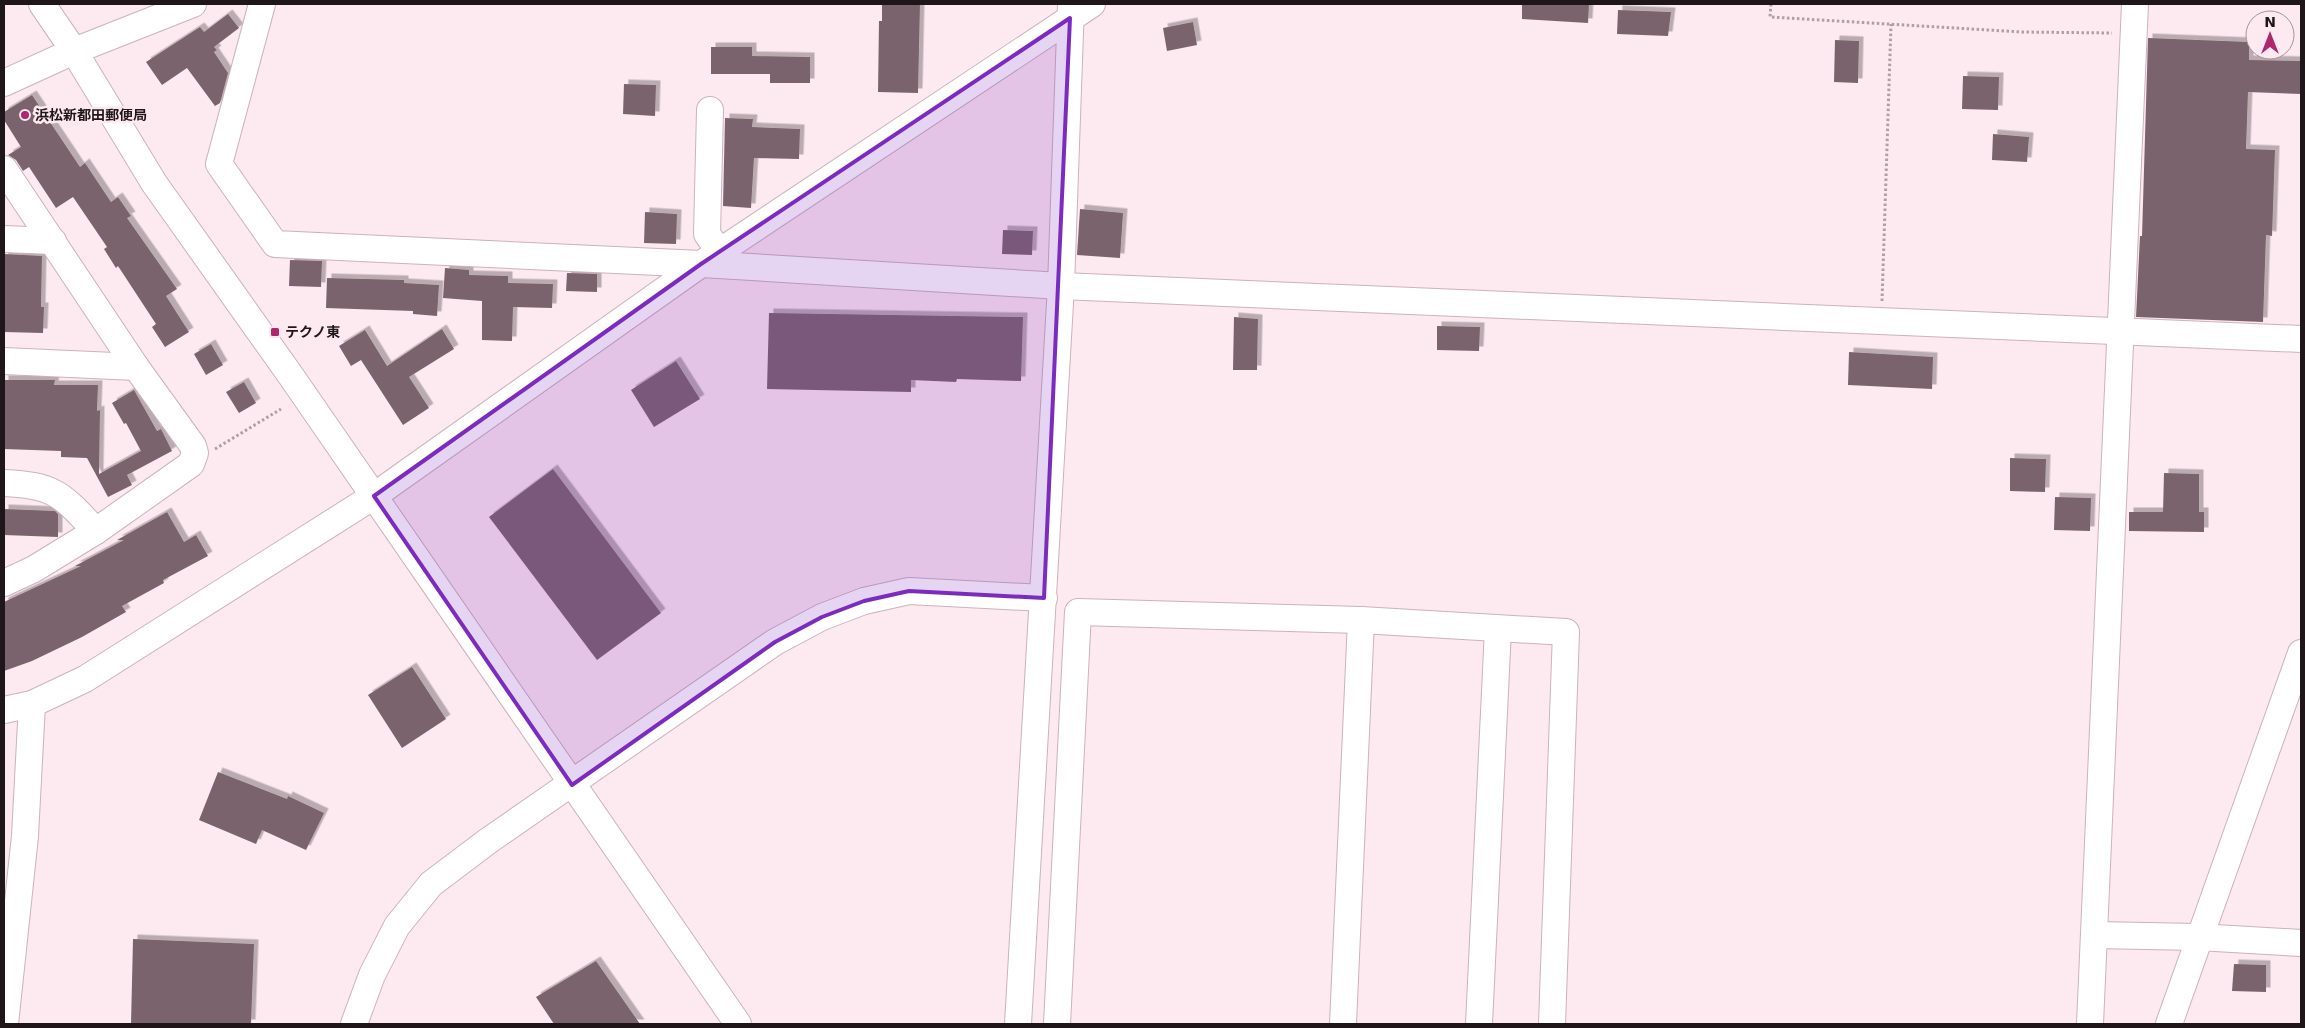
<svg xmlns="http://www.w3.org/2000/svg" width="2305" height="1028" viewBox="0 0 2305 1028" font-family="'DejaVu Sans','Noto Sans JP',sans-serif">
<style>
.building{fill:#7a646c;filter:url(#shadow)}
.lines{fill:none;stroke-linecap:round;stroke-linejoin:round}
.minor-casing{stroke:#cbb3bc;stroke-width:28}
.path{stroke:#af9fa5;stroke-width:3;stroke-dasharray:2.5 2.5;stroke-linecap:butt}
.minor{stroke:#fff;stroke-width:26}
.marked{fill:#7b2cbf;fill-opacity:0.2;stroke:#7b2cbf;stroke-width:4;stroke-linejoin:round}
.poi-dot{fill:#ad276d;stroke:#fde9f0;stroke-width:2}
.labels{text-anchor:middle;stroke-width:5;stroke-linejoin:round;paint-order:stroke}
.poi-label{font-size:14px;font-weight:bold;fill:#1e1619;stroke:#fde9f0;text-anchor:start}
</style>
<defs>
<filter id="shadow"><feDropShadow dx="4.5" dy="-4.5" stdDeviation="0" flood-color="#0004"/></filter>
</defs>
<rect width="100%" height="100%" fill="#fde9f0"/>
<!-- building -->
<g class="building">
<path d="M882,4H920L918,93L878,92L879,21H882Z"/>
<path d="M1522,4H1589L1588,23L1522,19Z"/>
<path d="M1618,10L1671,12L1668,36L1617,34Z"/>
<path d="M228,14L239,28L214,47L217,50L214,52L228,73L220,103L215,106L187,68L162,85L146,62L200,27L204,32Z"/>
<path d="M1193,22L1197,45L1167,51L1163,28Z"/>
<path d="M2148,38L2249,42V60L2301,61V94L2248,92L2246,149L2275,150L2272,236L2266,235L2263,322L2136,317L2140,236H2142Z"/>
<path d="M1835,40L1859,41L1858,83L1834,82Z"/>
<path d="M711,47H752V56L810,57V83H770V74H711Z"/>
<path d="M1963,76L1999,77L1998,110L1962,109Z"/>
<path d="M624,84L656,85L655,116L623,114Z"/>
<path d="M32,95L80,167L85,163L111,202L118,197L131,216L127,218L177,289L166,296L189,332L165,347L152,327L156,324L118,266L116,268L104,249L107,247L73,197L56,208L29,167L23,171L16,160L8,155L21,147L4,120V112Z"/>
<path d="M725,118L753,119L752,127L800,129L799,159L754,158L751,208L723,206Z"/>
<path d="M1993,134L2029,137L2027,162L1992,160Z"/>
<path d="M1080,209L1123,213L1120,258L1077,255Z"/>
<path d="M645,212L677,214L676,244L644,243Z"/>
<path d="M1003,230L1033,231L1032,255L1002,254Z"/>
<path d="M4,254L42,256L41,307H44L43,333L4,332Z"/>
<path d="M290,260L322,261L321,287L289,286Z"/>
<path d="M445,268L469,270V275L508,276V283L553,284L552,308L513,307L512,341L482,340V301L443,298Z"/>
<path d="M567,273L597,274V292L566,291Z"/>
<path d="M327,278L404,280V283L439,285L437,316L413,314V311L326,308Z"/>
<path d="M769,313L1023,317L1021,381L957,379L956,382L911,380V392L767,389Z"/>
<path d="M1234,317L1258,319L1257,370H1233Z"/>
<path d="M1437,326L1480,327L1479,351L1437,350Z"/>
<path d="M442,329L454,349L409,377L429,408L403,425L361,360L351,366L339,346L365,330L387,366Z"/>
<path d="M211,344L223,365L206,375L194,354Z"/>
<path d="M1849,352L1933,357L1932,389L1848,385Z"/>
<path d="M676,361L700,399L654,427L631,390Z"/>
<path d="M4,380H55L54,385H98L97,411L100,410L99,474L141,451L126,423L124,424L112,403L134,390L157,431L161,429L172,451L127,475L132,485L108,497L87,458L61,457V451L4,449Z"/>
<path d="M244,382L256,403L239,413L226,392Z"/>
<path d="M2010,458L2046,459L2045,492L2010,491Z"/>
<path d="M553,469L661,613L597,660L489,517Z"/>
<path d="M2164,473L2199,474V512H2204V532L2129,531V512H2163Z"/>
<path d="M2055,497L2091,498L2090,531L2054,530Z"/>
<path d="M4,509L55,511L58,514V537L4,535Z"/>
<path d="M167,512L184,542L196,535L208,556L163,580L164,583L122,606L126,612L82,637L32,661L4,671V602L81,566H75L124,540H117Z"/>
<path d="M412,667L446,719L402,748L368,695Z"/>
<path d="M218,772L287,799L288,796L324,813L306,850L262,830L256,844L199,820Z"/>
<path d="M133,939L254,944L251,1024H131Z"/>
<path d="M596,961L640,1024H554L536,997Z"/>
<path d="M2234,964L2266,965V992L2232,991Z"/>
</g>
<g class="lines">
<defs>
<g id="minor">
<path d="M42,4L74,51L154,183L291,376L738,1024"/>
<path d="M262,4L219,164L275,244L701,264L1061,286L2301,339"/>
<path d="M4,83L74,51L193,4"/>
<path d="M710,110L707,234L720,252"/>
<path d="M4,169L136,367L193,446L195,453L191,464L96,531L34,569L4,583"/>
<path d="M4,239L53,241"/>
<path d="M4,361L136,367"/>
<path d="M4,483C55,485 62,495 96,531"/>
<path d="M4,710L32,704"/>
<path d="M2095,935L2198,937L2301,943"/>
<path d="M5,1024L25,836L32,704L85,679L374,496L701,264L1092,4"/>
<path d="M354,1024L372,975L397,926L431,884L488,841L775,642L822,617L864,601L909,591L1044,598"/>
<path d="M1018,1024L1061,286L1071,4"/>
<path d="M1057,1024L1078,612L1361,620L1566,632L1552,1024"/>
<path d="M1343,1024L1361,620"/>
<path d="M1479,1024L1498,629"/>
<path d="M2090,1024L2135,4"/>
<path d="M2169,1024L2301,653"/>
</g>
</defs>
<!-- minor casing -->
<use href="#minor" class="minor-casing"/>
<!-- path -->
<g class="path">
<path d="M1771,4L1770,17L2022,32L2112,33"/>
<path d="M1882,301L1891,24"/>
<path d="M215,449L281,409"/>
</g>
<!-- minor -->
<use href="#minor" class="minor"/>
</g>
<!-- marked area -->
<path class="marked" d="M1070,18L1044,598L909,591L864,601L822,617L775,642L572,785L374,496L701,264Z"/>
<!-- markers -->
<g class="poi-dot">
<circle cx="25" cy="115" r="5"/>
<rect x="270" y="327" width="10" height="10" rx="2.5"/>
</g>
<g class="labels">
<!-- poi labels -->
<g class="poi-label">
<text x="35" y="120">浜松新都田郵便局</text>
<text x="285" y="337">テクノ東</text>
</g>
</g>
<!-- border -->
<rect width="2305" height="1028" fill="none" stroke="#1e1619" stroke-width="10"/>
<!-- north arrow -->
<g transform="translate(2270 35)"><circle r="24" fill="#fde9f0" stroke="#a4959a"/>
<path d="M0-4L9 19L0 12L-9 19Z" fill="#ad276d"/>
<text y="-8" font-size="14" font-weight="bold" text-anchor="middle" fill="#1e1619">N</text>
</g>
</svg>
